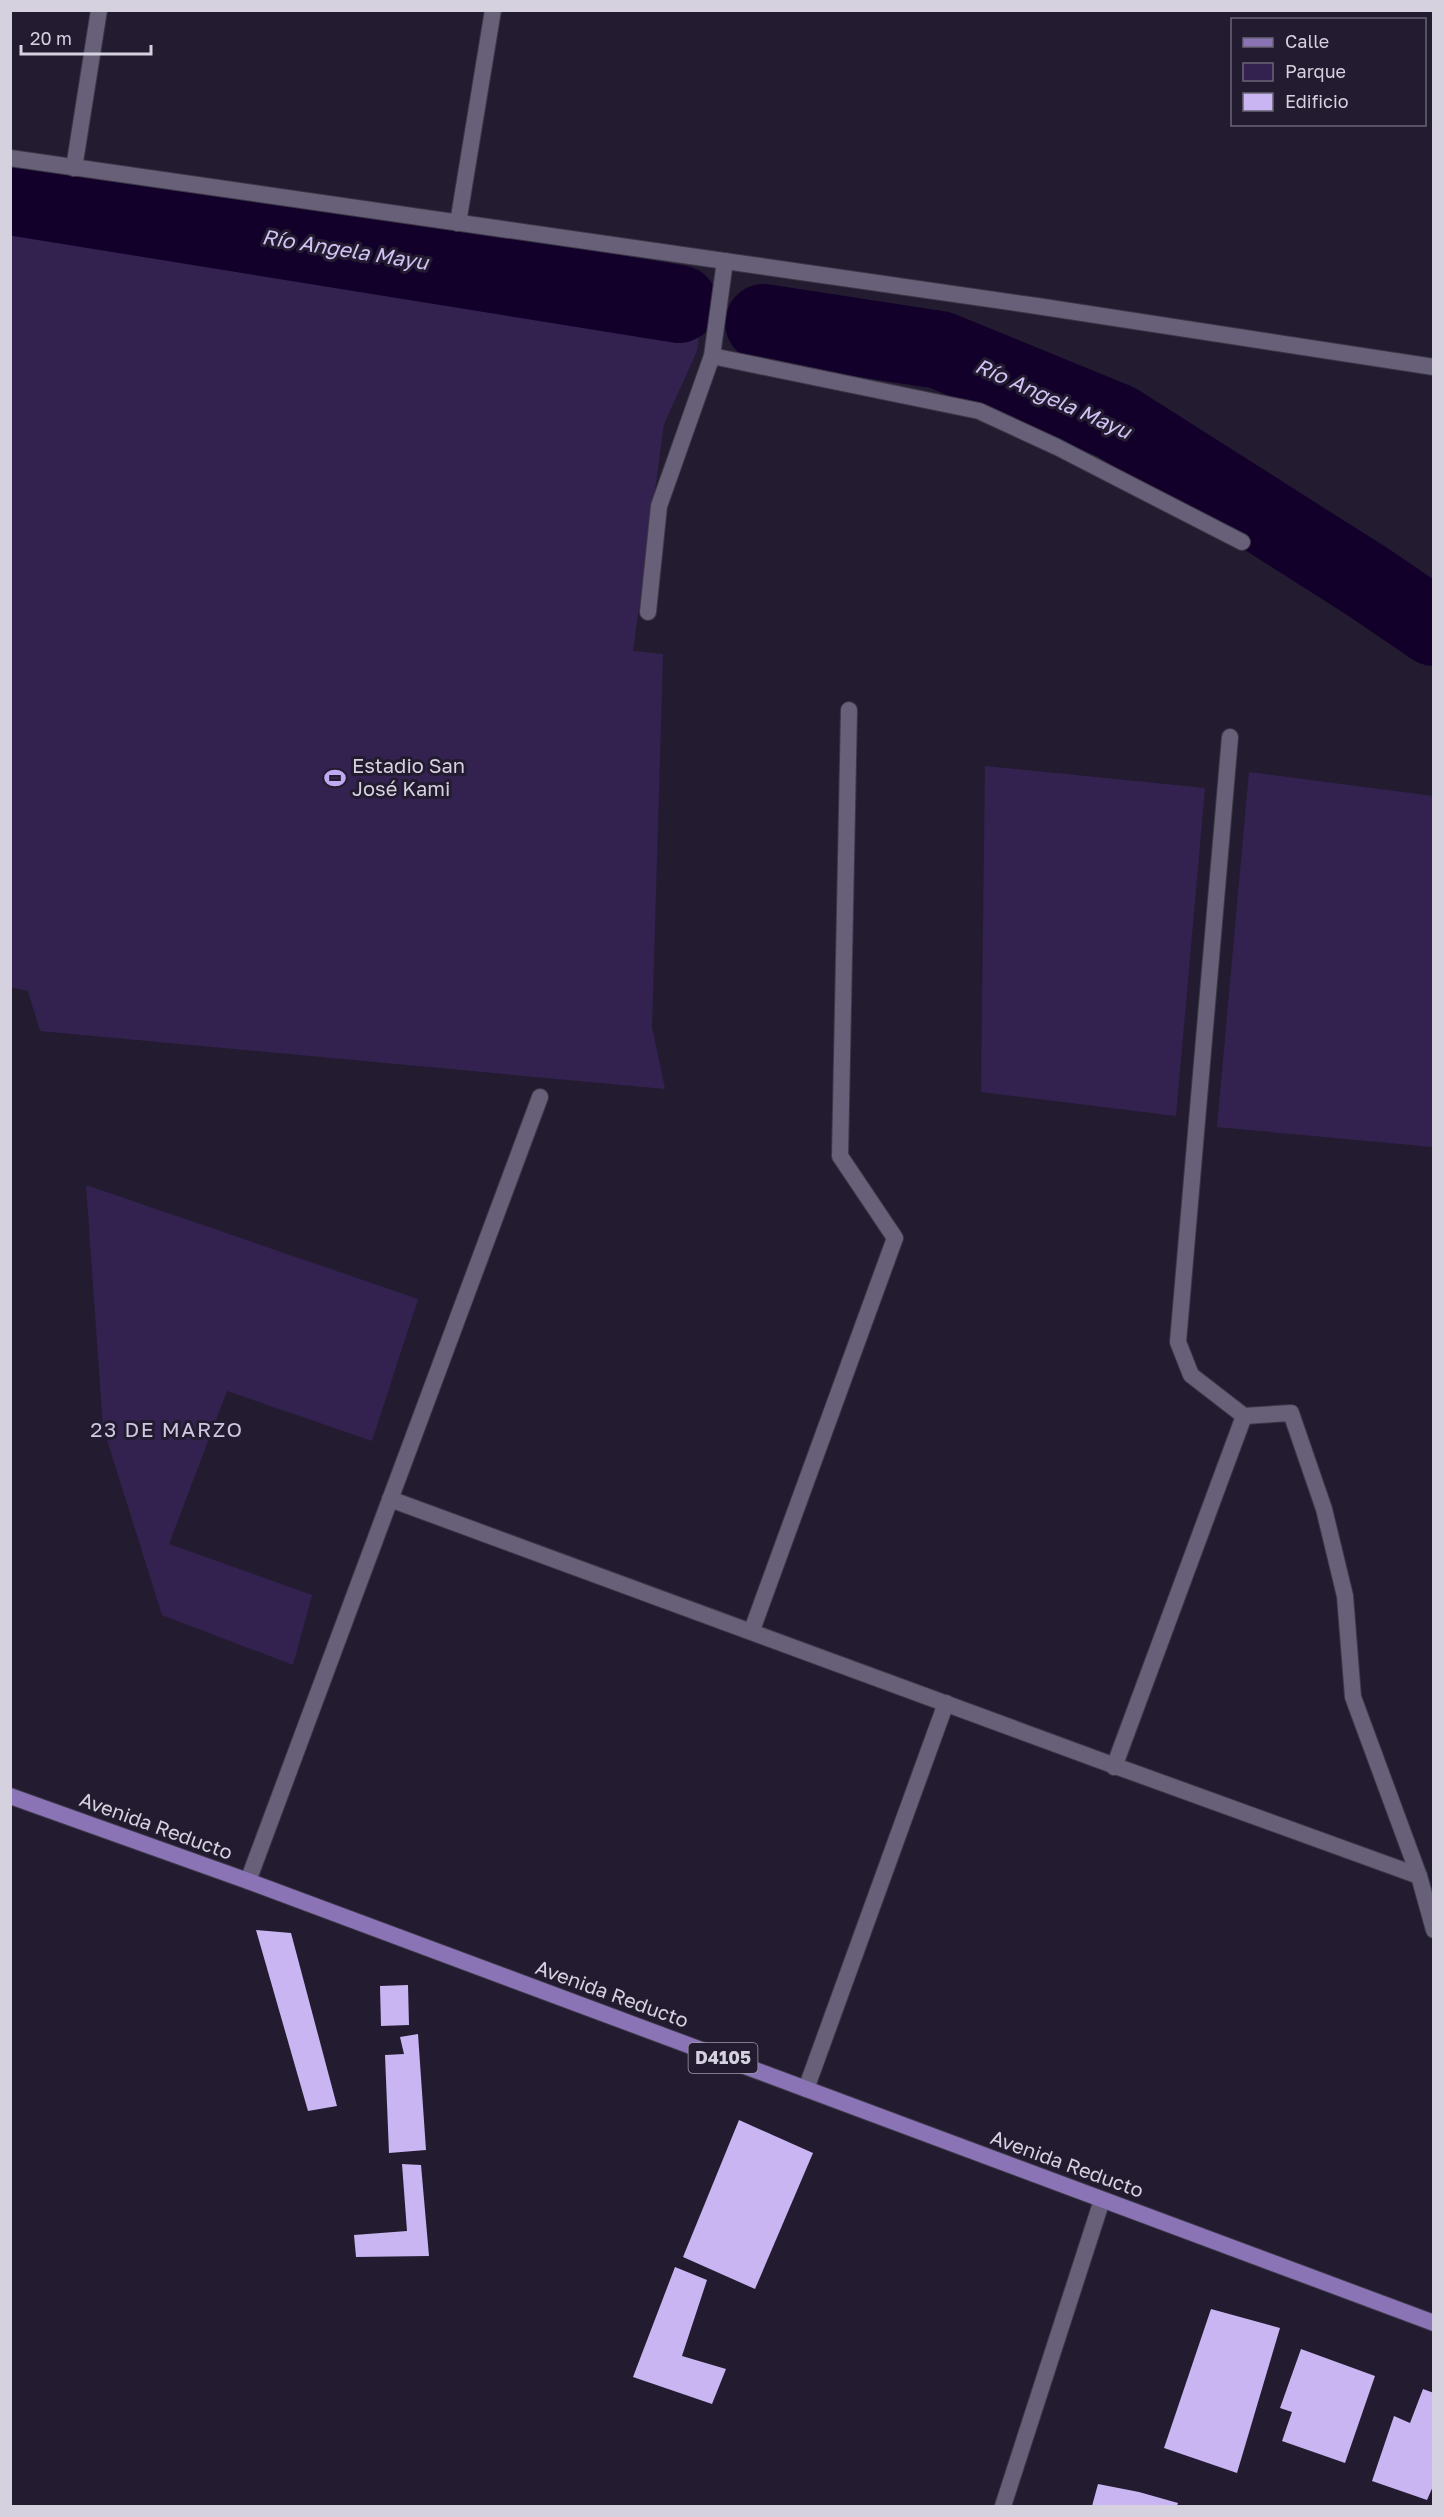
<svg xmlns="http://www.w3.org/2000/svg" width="1444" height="2517" viewBox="0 0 1444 2517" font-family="'Golos Text',sans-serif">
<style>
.green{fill:#332250}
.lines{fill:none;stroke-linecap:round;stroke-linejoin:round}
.river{stroke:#12002a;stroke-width:78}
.building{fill:#c8b5f2}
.service-casing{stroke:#3c3747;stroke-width:18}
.minor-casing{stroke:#3c3747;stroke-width:18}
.primary-casing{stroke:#3c3747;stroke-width:18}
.service{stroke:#676078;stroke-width:16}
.minor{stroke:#676078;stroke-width:16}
.primary{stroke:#8a74b6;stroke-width:16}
.labels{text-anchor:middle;stroke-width:6;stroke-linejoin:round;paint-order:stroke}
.shield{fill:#231c30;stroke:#a09baa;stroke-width:1.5}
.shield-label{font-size:18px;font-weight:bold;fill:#d5d1df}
.poi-label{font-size:20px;fill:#d5d1df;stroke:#231c30;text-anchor:start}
.street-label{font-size:20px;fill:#d5d1df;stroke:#231c30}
.water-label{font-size:21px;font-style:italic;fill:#d1c2f4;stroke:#231c30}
.neighbourhood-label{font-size:21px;letter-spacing:1.5px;fill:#cec7e1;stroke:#231c30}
</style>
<rect width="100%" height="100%" fill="#231c30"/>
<!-- green -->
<g class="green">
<path d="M10,172L706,279L697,351L664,424L633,651L663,654L652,1027L665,1089L40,1031L28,991L10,987Z"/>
<path d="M985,766L1205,788L1176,1116L981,1092Z"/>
<path d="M1249,772L1433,796V1147L1217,1127Z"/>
<path d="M86,1185L418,1299L372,1441L227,1391L169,1544L312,1595L293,1665L162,1615L103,1427Z"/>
</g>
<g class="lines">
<!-- river -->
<g class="river">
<path d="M10,196L679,304"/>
<path d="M764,323L940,350L1116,422L1368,582L1434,627"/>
</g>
</g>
<!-- building -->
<g class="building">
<path d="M256,1930L291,1933L337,2106L308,2111Z"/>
<path d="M408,1985L409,2025L381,2026L380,1986Z"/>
<path d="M418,2034L426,2150L389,2153L385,2055L404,2054L400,2037Z"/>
<path d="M739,2120L813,2153L755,2289L683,2257Z"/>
<path d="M402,2164L421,2165L429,2256L356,2257L354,2235L407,2231Z"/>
<path d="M675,2267L707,2280L682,2356L726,2369L712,2404L633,2377Z"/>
<path d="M1211,2309L1280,2328L1237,2473L1164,2448Z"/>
<path d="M1301,2349L1375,2376L1345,2463L1282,2441L1292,2412L1280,2408Z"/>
<path d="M1423,2389L1434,2393V2484L1427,2500L1372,2481L1394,2416L1410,2423Z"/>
<path d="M1098,2484L1139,2492L1178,2503L1177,2506H1092Z"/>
</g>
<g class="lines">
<defs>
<path id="service" d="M1003,2506L1102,2200"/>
<g id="minor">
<path d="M10,158L1037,306L1434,367"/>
<path d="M74,168L99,10"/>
<path d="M458,223L493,10"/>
<path d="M712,356L979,411L1057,447L1242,542"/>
<path d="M648,612L659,506L712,356L725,261"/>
<path d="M1244,1416L1291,1413L1324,1509L1345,1596L1353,1697L1419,1876L1434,1930"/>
<path d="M390,1499C733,1624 1075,1753 1419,1876"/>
<path d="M752,1630L895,1238L840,1156L849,710"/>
<path d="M1114,1767L1244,1416L1191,1375L1178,1342L1230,737"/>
<path d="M248,1881L540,1097"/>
<path d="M806,2089L946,1703"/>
</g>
<path id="primary" d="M10,1796L248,1881L1434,2323"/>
</defs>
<!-- service casing -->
<use href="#service" class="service-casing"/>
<!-- minor casing -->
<use href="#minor" class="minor-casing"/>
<!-- primary casing -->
<use href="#primary" class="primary-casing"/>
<!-- service -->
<use href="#service" class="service"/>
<!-- minor -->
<use href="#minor" class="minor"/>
<!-- primary -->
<use href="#primary" class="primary"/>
</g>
<!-- icons -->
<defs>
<symbol id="stadium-bare" viewBox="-9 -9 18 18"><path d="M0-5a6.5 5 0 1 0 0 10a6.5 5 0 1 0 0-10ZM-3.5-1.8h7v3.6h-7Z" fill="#c0a8f3" stroke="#231c30" stroke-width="2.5" paint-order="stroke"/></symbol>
</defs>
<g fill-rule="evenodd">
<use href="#stadium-bare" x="320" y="763" width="30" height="30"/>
</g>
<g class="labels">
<!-- shield labels -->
<rect class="shield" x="688.5" y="2043" width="69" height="30" rx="4.5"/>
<g class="shield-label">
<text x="723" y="2064">D4105</text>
</g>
<!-- poi labels -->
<g class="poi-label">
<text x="352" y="773">Estadio San<tspan x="352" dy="23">José Kami</tspan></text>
</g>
<!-- street labels -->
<g class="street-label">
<text transform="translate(156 1826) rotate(20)" y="7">Avenida Reducto</text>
<text transform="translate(612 1994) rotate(20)" y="7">Avenida Reducto</text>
<text transform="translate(1067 2164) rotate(20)" y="7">Avenida Reducto</text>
</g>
<!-- water labels -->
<g class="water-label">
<text transform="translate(345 250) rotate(9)" y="7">Río Angela Mayu</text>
<text transform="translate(1053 399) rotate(24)" y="7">Río Angela Mayu</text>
</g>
<!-- neighbourhood labels -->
<g class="neighbourhood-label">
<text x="167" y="1437">23 DE MARZO</text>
</g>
</g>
<!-- border -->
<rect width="1444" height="2517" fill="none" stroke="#d5d1df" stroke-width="24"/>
<!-- legend -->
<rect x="1231" y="18" width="195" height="108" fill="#231c30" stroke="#6a6476" stroke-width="1.5"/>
<rect x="1243" y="38" width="30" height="9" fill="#8a74b6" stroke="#6a6476" stroke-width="1.5"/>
<text x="1285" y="48" font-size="18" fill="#d5d1df">Calle</text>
<rect x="1243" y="63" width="30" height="18" fill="#332250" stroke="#6a6476" stroke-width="1.5"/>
<text x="1285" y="78" font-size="18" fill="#d5d1df">Parque</text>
<rect x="1243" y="93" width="30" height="18" fill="#c8b5f2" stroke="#6a6476" stroke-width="1.5"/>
<text x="1285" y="108" font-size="18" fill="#d5d1df">Edificio</text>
<!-- scale -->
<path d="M21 45v9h130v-9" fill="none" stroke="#d5d1df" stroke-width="3"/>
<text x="30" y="45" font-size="18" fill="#d5d1df" stroke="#231c30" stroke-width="4.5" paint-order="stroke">20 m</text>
</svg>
